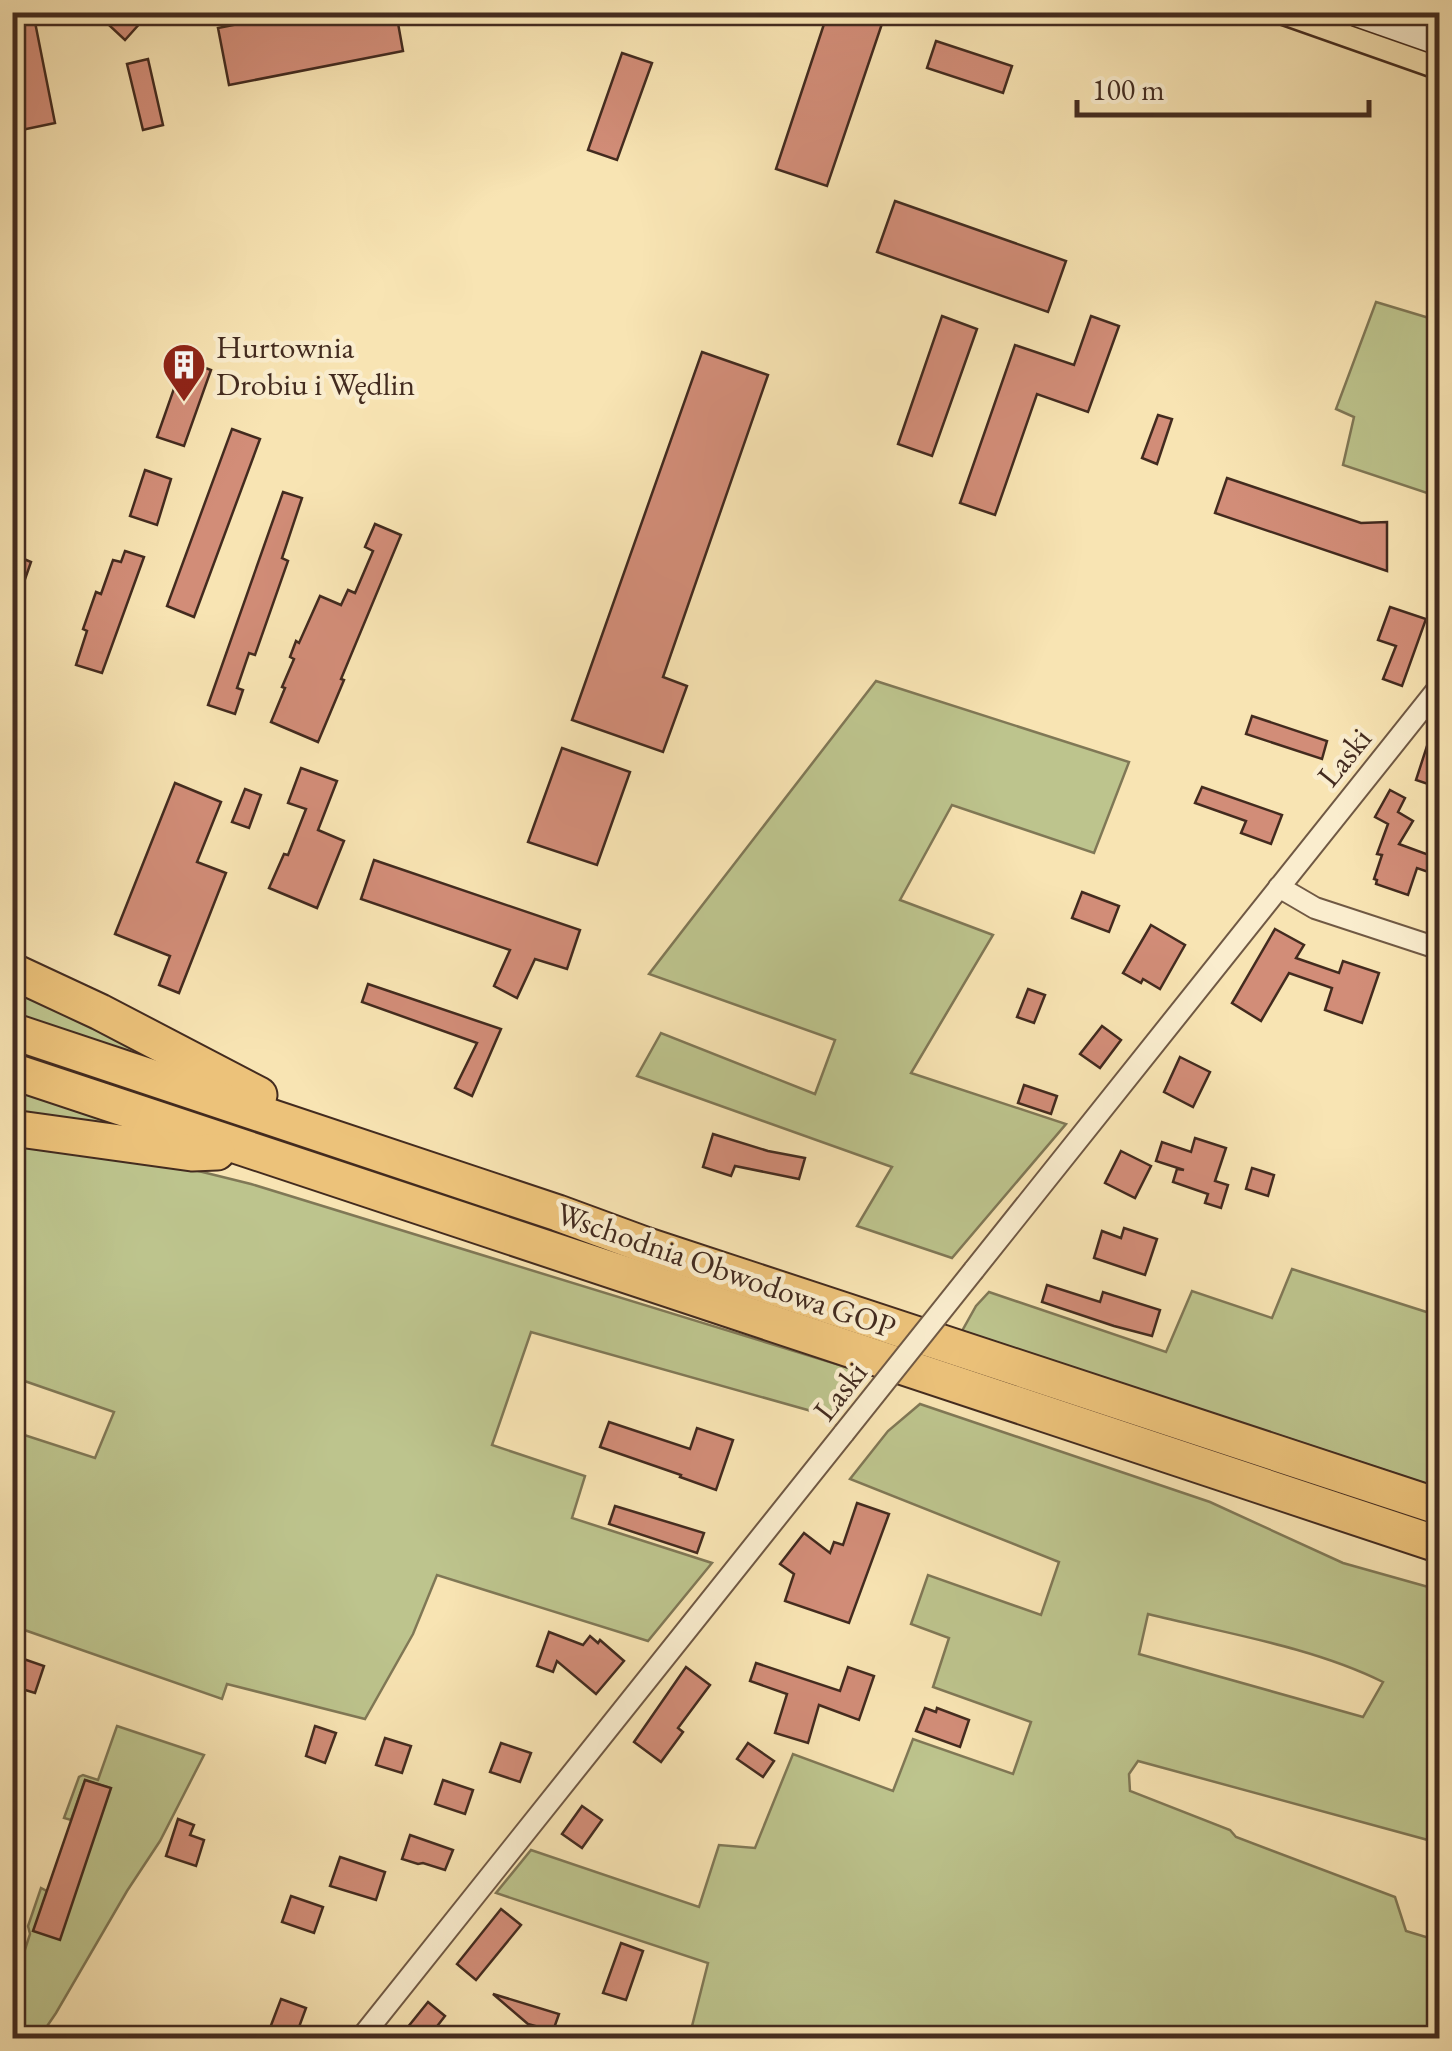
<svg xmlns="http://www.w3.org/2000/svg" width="1452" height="2051" viewBox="0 0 1452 2051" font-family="'EB Garamond',serif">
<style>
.green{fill:#bdc48d;stroke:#807856;stroke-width:2.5;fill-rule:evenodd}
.building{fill:#d28d78;stroke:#432b1f;stroke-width:2.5}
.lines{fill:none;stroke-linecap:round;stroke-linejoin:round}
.street-casing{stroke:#705944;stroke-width:24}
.secondary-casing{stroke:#432b1f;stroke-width:31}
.highway-casing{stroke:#432b1f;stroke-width:39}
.street{stroke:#faedce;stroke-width:20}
.secondary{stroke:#faedce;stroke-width:28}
.highway{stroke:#ecc27a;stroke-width:35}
.tram{stroke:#432b1f;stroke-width:2.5}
.street-bridge-casing{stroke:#705944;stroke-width:24;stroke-linecap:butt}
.street-bridge{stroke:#faedce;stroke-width:20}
.labels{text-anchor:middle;stroke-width:9;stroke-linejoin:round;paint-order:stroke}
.poi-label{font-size:32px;fill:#432b1f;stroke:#faedce;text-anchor:start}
.street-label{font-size:32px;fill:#432b1f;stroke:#faedce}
</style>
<rect width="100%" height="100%" fill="#f8e4b3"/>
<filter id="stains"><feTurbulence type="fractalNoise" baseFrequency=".002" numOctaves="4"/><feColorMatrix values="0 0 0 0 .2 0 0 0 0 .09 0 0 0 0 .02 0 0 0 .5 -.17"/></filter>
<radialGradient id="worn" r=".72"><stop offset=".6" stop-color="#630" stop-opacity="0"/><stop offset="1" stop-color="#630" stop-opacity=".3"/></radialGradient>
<!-- green -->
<g class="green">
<path d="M1376,302L1439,321L1440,478L1433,495L1343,465L1354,417L1336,409Z"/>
<path d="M876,681L1129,762L1094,853L952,805L900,900L993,935L911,1073L1066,1124L952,1258L857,1226L892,1167L637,1076L661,1033L815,1094L835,1040L649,974Z"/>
<path d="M12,984L156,1054L158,1062L13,1016Z"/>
<path d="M12,1088L145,1129L13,1117Z"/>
<path d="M13,1140L162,1162L251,1184L859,1371L829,1416L531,1332L492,1445L585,1476L572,1518L712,1563L648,1641L437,1575L413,1634L365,1719L227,1684L222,1699L13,1626L12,1431L95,1458L114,1412L13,1377Z"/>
<path d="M1292,1269L1439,1316V1488L962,1331L976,1306L989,1292L1166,1352L1192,1291L1272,1318Z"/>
<path d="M920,1404L1210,1502L1343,1563L1439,1590V1843L1138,1761L1129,1774L1130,1791L1230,1830L1236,1837L1395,1897L1406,1931L1439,1941V2038H689L708,1963L496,1893L531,1850L699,1907L719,1845L755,1848L793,1754L893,1791L913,1739L1013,1774L1031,1722L933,1687L949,1638L911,1624L928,1575L1041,1615L1059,1562L850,1479L888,1431ZM1148,1614C1224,1633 1313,1647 1383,1682L1363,1717L1139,1654Z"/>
<path d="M117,1726L204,1755L160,1841L127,1891L56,2013L39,2038H13V1987L30,1934L28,1926L41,1888L47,1891L110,1788L85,1780L71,1820L64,1818L79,1777L83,1775L98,1780Z"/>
</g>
<!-- building -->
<g class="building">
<path d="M12,12H33L55,123L12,132Z"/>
<path d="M95,12H150L125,40Z"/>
<path d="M299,12H396L403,51L229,85L218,28Z"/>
<path d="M828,12H886L827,186L776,169Z"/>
<path d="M936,41L1012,66L1003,93L927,68Z"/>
<path d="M622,53L652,63L617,160L588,150Z"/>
<path d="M148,59L163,125L143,130L127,64Z"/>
<path d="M895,201L1066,261L1048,312L877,252Z"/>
<path d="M942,316L977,329L932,456L898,444Z"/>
<path d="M1091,316L1119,326L1088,412L1037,394L995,515L960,503L1015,345L1074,365Z"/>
<path d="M702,352L768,375L663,677L687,686L663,752L572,720Z"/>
<path d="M184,360L211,370L184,446L157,437Z"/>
<path d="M1158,415L1172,419L1157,464L1142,458Z"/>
<path d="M232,429L260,439L194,617L167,606Z"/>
<path d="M145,470L171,479L157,525L130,516Z"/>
<path d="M1227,478L1361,523L1387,522V571L1215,513Z"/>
<path d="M283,492L302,498L282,558L288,561L255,655L249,653L237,688L243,690L235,714L208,705Z"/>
<path d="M375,524L401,535L341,679L344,680L318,742L271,722L285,688L282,687L294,659L290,657L296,641L299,643L320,596L341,605L348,590L355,593L373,551L365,547Z"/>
<path d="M125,551L144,557L102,673L76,665L87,631L83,629L96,592L101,594L113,560L121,562Z"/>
<path d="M12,554L31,562L15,608H12Z"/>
<path d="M1390,607L1426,619L1402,686L1383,679L1396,646L1378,640Z"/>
<path d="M1438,712H1440V788L1416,780Z"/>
<path d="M1252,716L1327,741L1322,759L1246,734Z"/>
<path d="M562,748L630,772L597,865L528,842Z"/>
<path d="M301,768L337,781L318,830L344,841L317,908L269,888L284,854L288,855L306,809L288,803Z"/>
<path d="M175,783L221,802L197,862L226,873L179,993L159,985L170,956L115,934Z"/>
<path d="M1202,787L1282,815L1271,844L1241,833L1246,821L1195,803Z"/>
<path d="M245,789L261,795L249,828L232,822Z"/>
<path d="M1390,790L1405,798L1398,812L1413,821L1399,844L1440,859V876L1417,868L1408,895L1376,884L1377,880L1374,879L1382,855L1377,854L1388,824L1375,817Z"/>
<path d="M374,860L580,930L567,969L535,959L517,998L494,986L510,950L361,899Z"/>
<path d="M1082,892L1119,906L1109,932L1072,918Z"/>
<path d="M1151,925L1185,945L1160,989L1143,979L1141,983L1123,973Z"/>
<path d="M1275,929L1304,945L1296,958L1339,973L1343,961L1379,973L1362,1023L1325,1010L1332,988L1289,973L1261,1021L1232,1003Z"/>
<path d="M368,984L501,1029L472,1096L455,1088L477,1043L362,1002Z"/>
<path d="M1028,989L1045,995L1034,1023L1017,1017Z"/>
<path d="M1102,1026L1121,1040L1100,1068L1080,1054Z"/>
<path d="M1180,1057L1210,1072L1193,1107L1164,1092Z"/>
<path d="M1024,1085L1057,1096L1051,1114L1018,1103Z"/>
<path d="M713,1134L768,1151L805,1158L799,1179L735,1166L731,1176L703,1167Z"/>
<path d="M1195,1138L1226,1148L1215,1181L1228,1185L1221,1208L1205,1203L1208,1194L1173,1182L1177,1169L1184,1170L1156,1161L1162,1142L1191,1152Z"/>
<path d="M1121,1151L1151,1166L1135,1198L1105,1183Z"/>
<path d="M1252,1168L1274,1175L1268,1196L1246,1189Z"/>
<path d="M1124,1228L1157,1239L1145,1275L1094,1258L1102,1231L1121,1238Z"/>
<path d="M1047,1285L1100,1302L1103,1292L1160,1310L1152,1336L1114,1326L1042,1302Z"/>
<path d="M609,1422L690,1449L697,1428L733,1440L716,1490L680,1477L681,1475L600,1447Z"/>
<path d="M857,1503L889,1514L849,1623L785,1601L794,1574L780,1564L804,1533L830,1553L834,1542L843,1545Z"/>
<path d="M615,1506L704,1533L697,1553L609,1524Z"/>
<path d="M549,1632L583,1645L590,1636L598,1643L600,1640L624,1661L596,1694L557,1661L553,1672L537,1666Z"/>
<path d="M12,1655L44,1666L35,1693L12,1686Z"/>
<path d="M756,1663L840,1691L848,1667L874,1676L859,1720L819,1705L808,1743L775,1733L787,1694L750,1681Z"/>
<path d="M686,1667L710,1685L678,1728L683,1732L661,1762L634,1742Z"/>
<path d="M925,1708L936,1712L937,1708L969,1720L960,1747L916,1731Z"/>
<path d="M315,1726L336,1733L325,1763L306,1756Z"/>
<path d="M385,1738L411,1746L402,1773L376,1765Z"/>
<path d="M501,1743L531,1753L520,1782L490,1772Z"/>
<path d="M748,1743L774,1761L763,1777L737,1759Z"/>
<path d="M85,1780L111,1788L60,1940L33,1931Z"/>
<path d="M443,1780L473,1790L465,1814L435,1804Z"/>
<path d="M582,1806L602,1820L582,1848L562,1834Z"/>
<path d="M178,1819L194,1825L190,1835L204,1840L196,1866L166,1856Z"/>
<path d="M410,1835L453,1850L445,1870L423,1863L418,1864L402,1859Z"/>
<path d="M340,1857L385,1872L376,1900L330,1886Z"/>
<path d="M291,1896L323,1907L314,1933L282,1922Z"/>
<path d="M501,1909L521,1925L476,1980L457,1964Z"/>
<path d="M621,1943L643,1951L626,2000L603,1993Z"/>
<path d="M493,1994L559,2014L553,2031L528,2024Z"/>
<path d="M281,1999L306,2008L295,2038H273L276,2031L270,2028Z"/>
<path d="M428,2002L445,2016L428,2038H399Z"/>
</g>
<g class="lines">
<defs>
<g id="street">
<path d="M1279,887L1315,908L1440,949"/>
<path d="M974,1270L1440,686"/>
<path d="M361,2038L844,1433"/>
</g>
<path id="secondary" d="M1357,12L1440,41"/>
<g id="highway">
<path d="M12,971L100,1012L259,1095"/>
<path d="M12,1031L558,1213L645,1245L1440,1507"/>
<path d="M12,1071L1440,1545"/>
<path d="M12,1128L192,1153L217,1152"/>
</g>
</defs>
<!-- street casing -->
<use href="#street" class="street-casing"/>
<!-- secondary casing -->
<use href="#secondary" class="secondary-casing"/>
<!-- highway casing -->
<use href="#highway" class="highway-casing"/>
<!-- street -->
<use href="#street" class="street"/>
<!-- secondary -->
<use href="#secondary" class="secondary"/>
<!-- highway -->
<use href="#highway" class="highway"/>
<!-- tram -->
<path class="tram" d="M1244,12L1440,81"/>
<defs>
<path id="street-bridge" d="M844,1433L974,1270"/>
</defs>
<!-- street-bridge casing -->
<use href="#street-bridge" class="street-bridge-casing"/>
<!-- street-bridge -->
<use href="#street-bridge" class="street-bridge"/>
</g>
<!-- icons -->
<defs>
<symbol id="building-pin" viewBox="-11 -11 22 30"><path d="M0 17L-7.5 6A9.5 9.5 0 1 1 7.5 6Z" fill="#8f2418" stroke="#faedce"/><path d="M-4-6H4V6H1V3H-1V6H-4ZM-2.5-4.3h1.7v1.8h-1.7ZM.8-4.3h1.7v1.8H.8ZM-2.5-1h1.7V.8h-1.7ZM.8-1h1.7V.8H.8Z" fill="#fff"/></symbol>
</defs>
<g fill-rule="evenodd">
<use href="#building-pin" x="159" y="340" width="50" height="68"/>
</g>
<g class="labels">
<!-- poi labels -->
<g class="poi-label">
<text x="216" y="358">Hurtownia<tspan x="216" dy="37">Drobiu i Wędlin</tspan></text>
</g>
<!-- street labels -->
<g class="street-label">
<text transform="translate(1344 757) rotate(-51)" y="11">Laski</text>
<text transform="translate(726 1270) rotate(19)" y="11">Wschodnia Obwodowa GOP</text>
<text transform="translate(840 1391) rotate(-52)" y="11">Laski</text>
</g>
</g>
<!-- margin -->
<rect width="1452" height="2051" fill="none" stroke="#f8e4b3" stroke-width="50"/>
<rect x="15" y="15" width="1422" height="2021" fill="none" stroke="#432b1f" stroke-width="5"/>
<rect x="25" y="25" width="1402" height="2001" fill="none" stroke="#432b1f" stroke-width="2.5"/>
<!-- scale -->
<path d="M1077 100v15h292v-15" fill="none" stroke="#432b1f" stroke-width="5"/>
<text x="1092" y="100" font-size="30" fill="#432b1f" stroke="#faedce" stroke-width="8" paint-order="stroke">100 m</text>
<rect width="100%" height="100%" filter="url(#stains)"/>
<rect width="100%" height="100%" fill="url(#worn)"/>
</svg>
